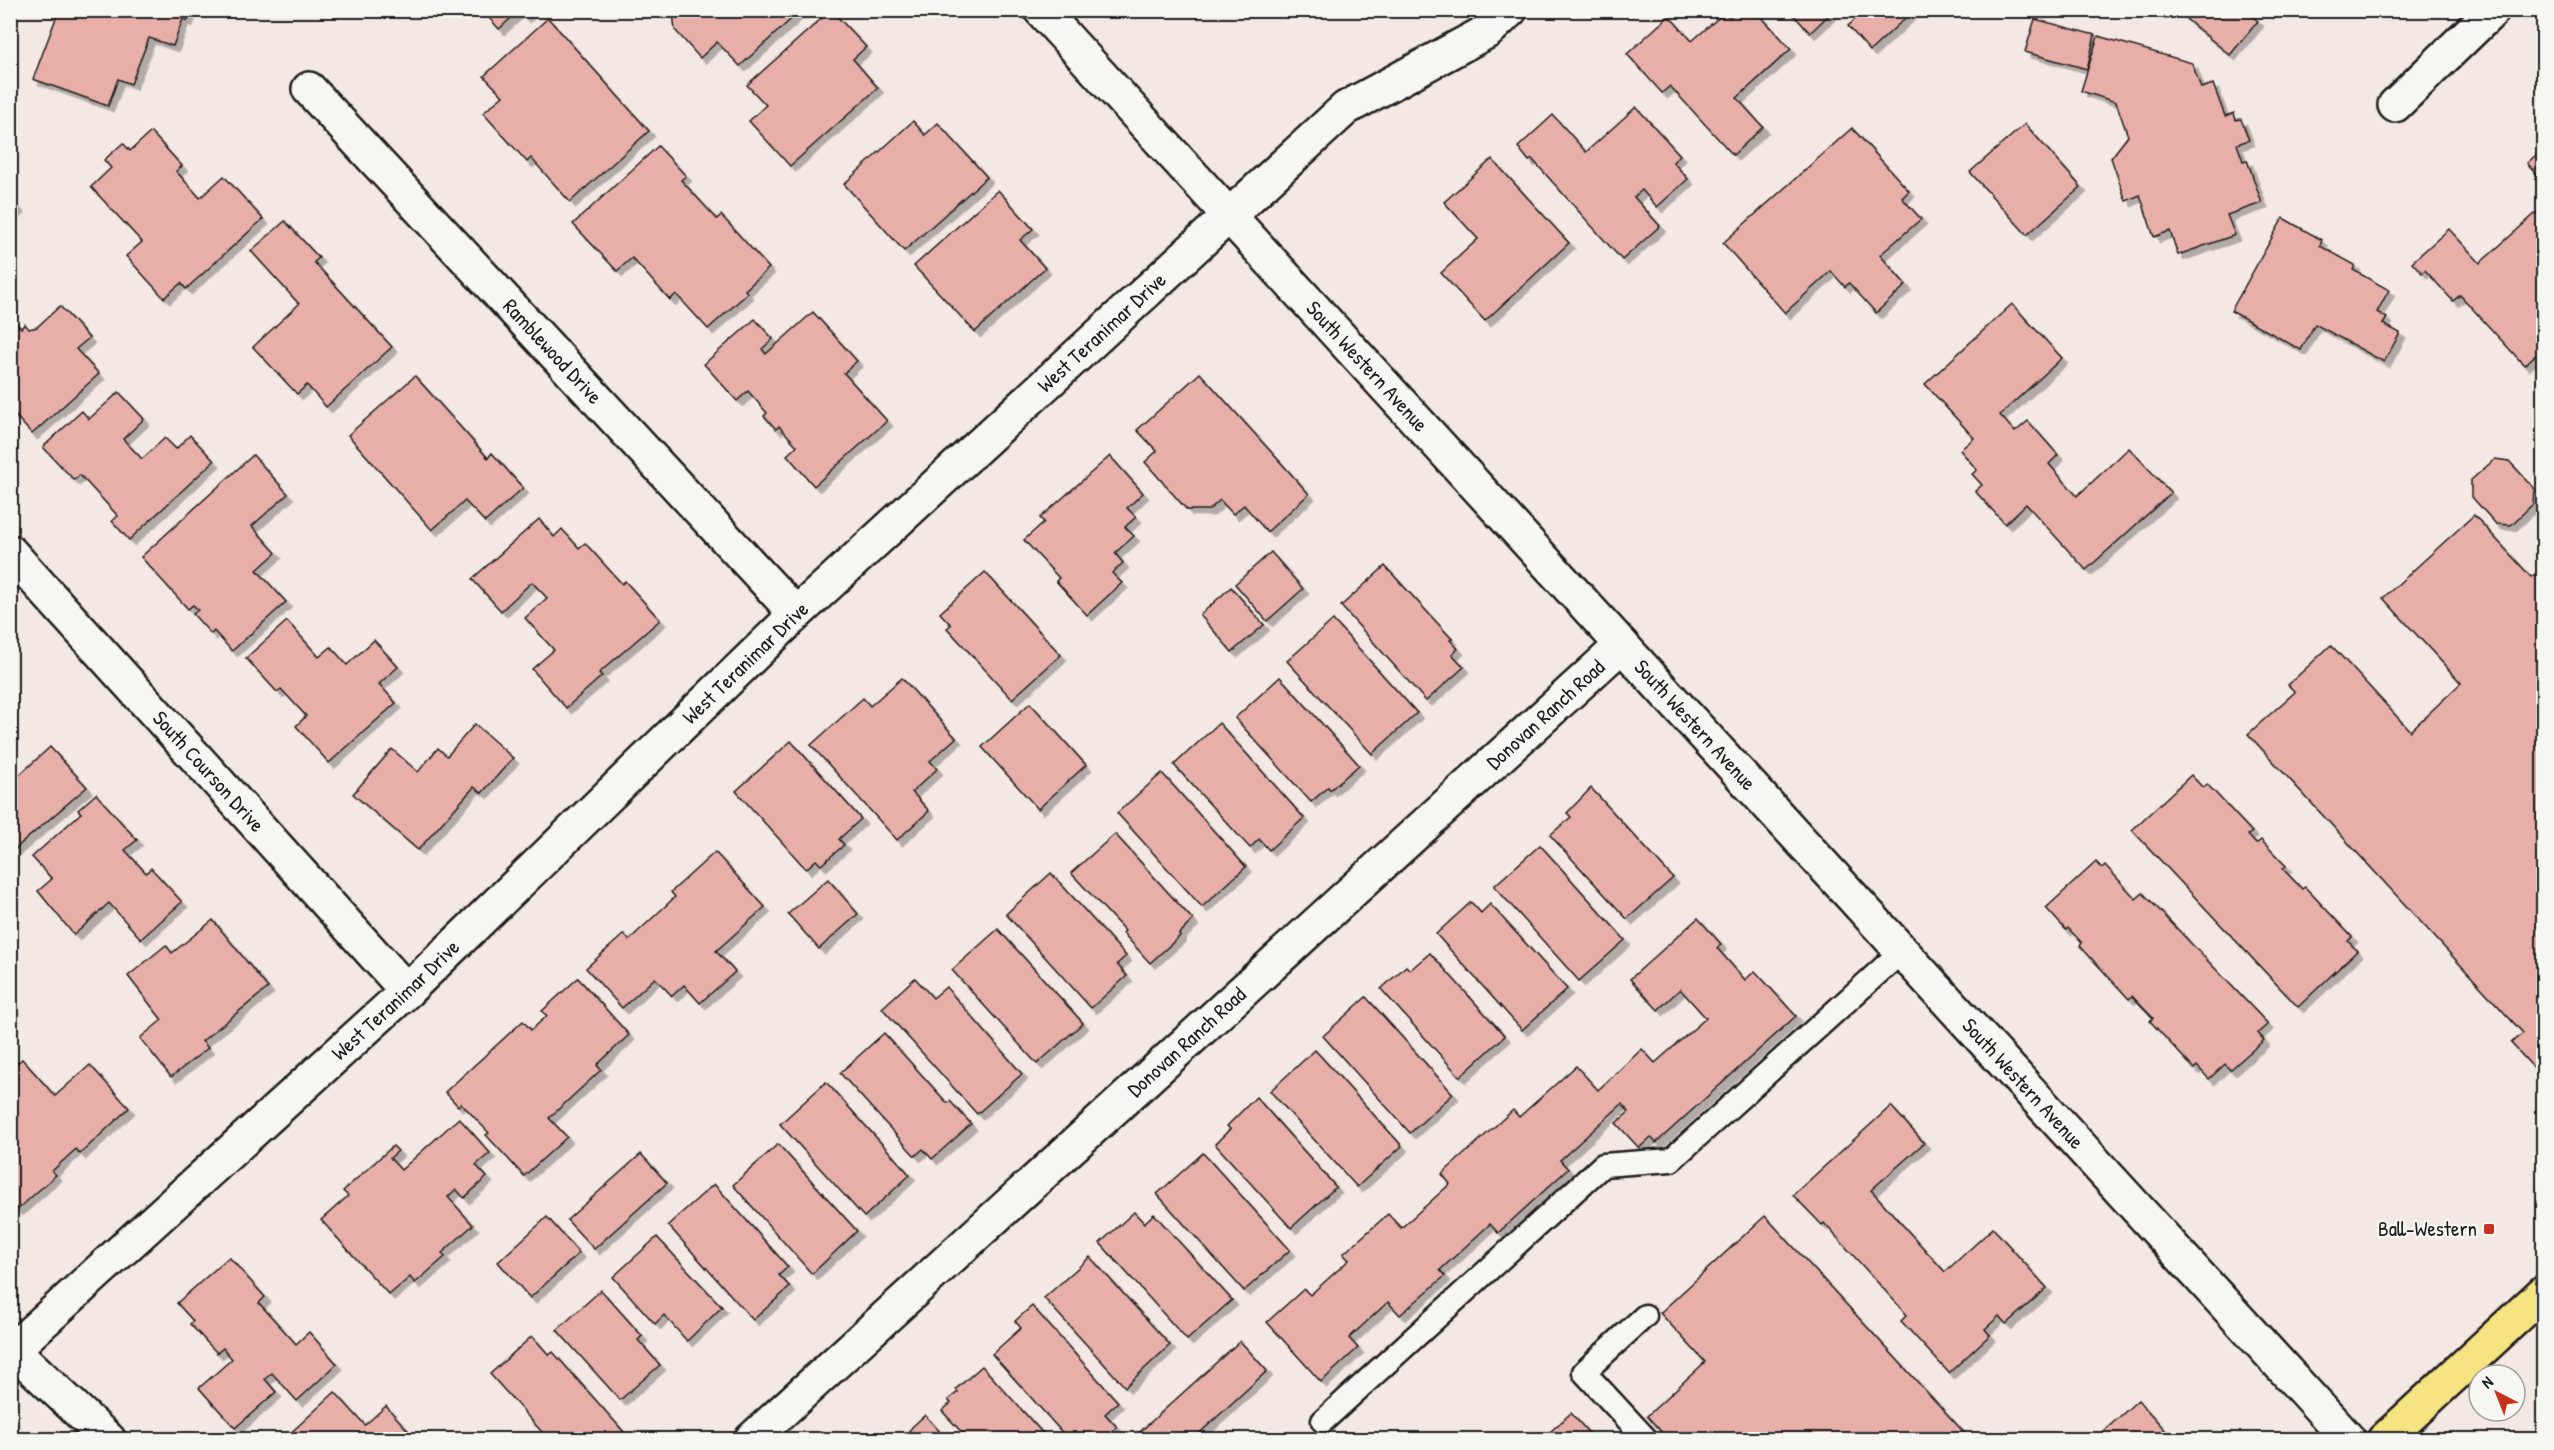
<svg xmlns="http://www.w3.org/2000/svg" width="2554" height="1450" viewBox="0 0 2554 1450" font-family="'Patrick Hand',sans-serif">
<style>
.building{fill:#e8aea8;stroke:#1c1c1c;stroke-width:1.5;filter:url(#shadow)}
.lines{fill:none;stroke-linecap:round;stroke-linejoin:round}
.lane-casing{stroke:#1c1c1c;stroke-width:27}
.street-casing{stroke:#1c1c1c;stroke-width:38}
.secondary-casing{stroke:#1c1c1c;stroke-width:38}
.primary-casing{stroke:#1c1c1c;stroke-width:38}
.lane{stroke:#f6f6f2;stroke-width:22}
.street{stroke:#f6f6f2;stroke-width:33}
.secondary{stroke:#f6f6f2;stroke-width:33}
.primary{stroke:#f6e381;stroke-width:33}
.poi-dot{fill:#c8321e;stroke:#f6f6f2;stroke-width:2}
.labels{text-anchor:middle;stroke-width:4.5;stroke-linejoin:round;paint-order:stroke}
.street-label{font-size:21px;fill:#1c1c1c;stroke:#f6f6f2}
.poi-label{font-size:21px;fill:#1c1c1c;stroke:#f6f6f2;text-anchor:end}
</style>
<defs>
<filter id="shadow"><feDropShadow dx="5.5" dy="5.5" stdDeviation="0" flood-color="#0004"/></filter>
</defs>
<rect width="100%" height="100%" fill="#f3e8e3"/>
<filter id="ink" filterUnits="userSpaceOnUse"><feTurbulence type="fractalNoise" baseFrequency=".0167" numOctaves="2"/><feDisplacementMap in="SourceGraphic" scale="12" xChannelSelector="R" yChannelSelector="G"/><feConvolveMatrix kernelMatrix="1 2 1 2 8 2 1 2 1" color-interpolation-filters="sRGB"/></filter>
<g filter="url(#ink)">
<!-- building -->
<g class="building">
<path d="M59,10H191L187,21L183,19L173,46L149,38L131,84L118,79L108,106L33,79Z"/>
<path d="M482,10H532L524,17L519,11L499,29Z"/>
<path d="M675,10H801L740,66L717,42L700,58L675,30L673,13Z"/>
<path d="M831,10L866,47L853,59L878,88L790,166L749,121L766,105L747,85Z"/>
<path d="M1737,10H1755L1791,49L1737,98L1763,127L1733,155L1670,86L1662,93L1627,54L1669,16L1692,41L1724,13L1729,18Z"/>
<path d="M1789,10H1834L1810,33Z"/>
<path d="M1860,10H1914L1870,51L1848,26L1862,13Z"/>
<path d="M2192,10H2245L2258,21L2230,55L2186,19Z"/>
<path d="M548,18L649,131L570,202L531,158L527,162L483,113L503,96L484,76Z"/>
<path d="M2035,19L2095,35L2087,69L2025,52Z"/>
<path d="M2098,36L2192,63L2201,88L2213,84L2225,116L2234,113L2236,120L2241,119L2249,140L2237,144L2243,161L2247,160L2262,203L2227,215L2235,235L2178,255L2170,231L2154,237L2140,195L2126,201L2111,158L2128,136L2116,102L2081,91Z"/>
<path d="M1636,107L1680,155L1673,162L1688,179L1657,207L1642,190L1634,197L1660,226L1622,260L1532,159L1529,161L1518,147L1553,115L1586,152Z"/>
<path d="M913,121L925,135L938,123L987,177L904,251L844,184Z"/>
<path d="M2025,124L2081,187L2027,235L1970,172Z"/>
<path d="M1852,128L1909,191L1902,198L1921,219L1880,255L1906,285L1876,313L1849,283L1845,287L1831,271L1785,313L1723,243Z"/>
<path d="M151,132L182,166L176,171L200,198L224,176L263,219L186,289L181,283L164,298L126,256L142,242L91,187L111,168L104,160L123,143L130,151Z"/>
<path d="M658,146L686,176L681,180L717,219L721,215L769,268L745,290L748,293L708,329L676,294L670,300L632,258L617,271L573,224Z"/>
<path d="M2544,148V182L2527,163Z"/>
<path d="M1492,159L1569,243L1485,321L1441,273L1478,239L1444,202Z"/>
<path d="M998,190L1033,229L1020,240L1045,268L975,332L914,266Z"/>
<path d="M10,199L19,208L10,215Z"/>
<path d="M2536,213L2544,221V348L2524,365L2460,295L2453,301L2425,270L2422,273L2412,262L2449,229L2480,263Z"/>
<path d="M2283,218L2322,240L2320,246L2355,265L2353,270L2389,290L2377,312L2387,318L2383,324L2400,333L2384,362L2315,324L2301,350L2231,311Z"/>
<path d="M285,221L319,258L314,262L392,347L326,407L307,385L297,394L253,347L299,304L251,251Z"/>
<path d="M2012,304L2062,358L2000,415L2015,432L2028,421L2058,455L2049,464L2077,496L2129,448L2171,493L2086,570L2026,504L2005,524L1975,491L1982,485L1972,474L1977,470L1960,450L1974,438L1925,384Z"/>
<path d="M60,306L89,338L76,349L99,374L32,434L13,413L10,415V317L21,328L25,324L29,329L37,327Z"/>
<path d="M813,312L857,361L844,373L887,421L814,486L787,455L797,446L779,426L776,429L764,416L767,413L748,391L737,401L704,364L755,319L773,339L762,349L766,354Z"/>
<path d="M1200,373L1309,494L1267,532L1244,505L1233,514L1220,500L1209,510H1187L1145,462L1157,451L1137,430Z"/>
<path d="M415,376L488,458L492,453L523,488L485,522L465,501L432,530L348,435Z"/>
<path d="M119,392L144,419L123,439L142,459L165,438L176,449L190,435L214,461L129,540L112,521L118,516L80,475L74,480L43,447L82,411L89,419Z"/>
<path d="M253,455L288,494L252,526L276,553L257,570L286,602L232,651L214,631L211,634L193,614L198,610L193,605L188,609L141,557Z"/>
<path d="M1110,456L1143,493L1127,508L1136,517L1125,527L1134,536L1115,553L1123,563L1112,573L1122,583L1087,615L1056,581L1059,578L1024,540L1044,522L1040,518Z"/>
<path d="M2495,459L2509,461L2534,488L2533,504L2511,525L2496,524L2471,496V480Z"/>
<path d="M2474,515L2531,577L2535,574L2544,583V1079L2511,1043L2523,1033L2248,734L2295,692L2288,685L2331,645L2410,731L2461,683L2383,598Z"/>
<path d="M539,519L554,537L562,529L579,548L585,543L622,584L625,581L660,620L599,673L602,676L566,708L532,669L554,650L525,618L547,598L532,582L501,611L472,579Z"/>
<path d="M1271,552L1303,589L1267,621L1235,584Z"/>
<path d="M1385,566L1452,639L1450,640L1458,649L1452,654L1464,667L1426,701L1341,606Z"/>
<path d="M985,572L1061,655L1012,699L947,628L951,625L940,613Z"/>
<path d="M1231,587L1264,625L1232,652L1200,615Z"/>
<path d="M1333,620L1417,713L1372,754L1287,661Z"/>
<path d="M287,621L319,657L331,647L347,665L374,640L398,667L379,684L396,703L329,763L296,726L306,716L281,689L277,692L246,658Z"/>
<path d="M1280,677L1359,765L1330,790L1328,787L1311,802L1235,718Z"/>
<path d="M902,678L956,738L930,761L937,769L912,792L929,811L897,840L811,745L863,698L870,706Z"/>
<path d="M1030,703L1086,765L1038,809L982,747Z"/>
<path d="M1219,723L1304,818L1269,850L1259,839L1250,848L1174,765Z"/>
<path d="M475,724L513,758L482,793L474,787L418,850L353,794L392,749L418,772L438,748L447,756Z"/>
<path d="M791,741L861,819L839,839L844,845L821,865L816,860L806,869L736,791Z"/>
<path d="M50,747L87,787L10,853V770L17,777Z"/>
<path d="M1162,773L1246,867L1202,907L1117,813Z"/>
<path d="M2191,775L2203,788L2207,784L2252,832L2248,835L2256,844L2261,840L2286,866L2283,869L2302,889L2305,887L2352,937L2348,941L2357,951L2298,1007L2132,830Z"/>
<path d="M1591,788L1673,878L1627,919L1550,835L1571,817L1567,813Z"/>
<path d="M96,794L137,840L125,850L146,873L151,868L182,902L141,939L109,903L74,935L38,891L52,879L32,857L81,813L78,810Z"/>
<path d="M1115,834L1193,920L1179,934L1180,936L1150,963L1123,933L1125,931L1071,873Z"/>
<path d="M1540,845L1625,940L1579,981L1494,886Z"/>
<path d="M715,852L765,907L716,951L735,972L700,1003L684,985L672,996L655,978L622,1008L586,968L624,934L629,940L675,897L671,892Z"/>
<path d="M2096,862L2102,868L2105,865L2136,899L2143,893L2268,1024L2258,1033L2264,1040L2230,1070L2225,1064L2209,1079L2197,1066L2194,1069L2150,1021L2153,1018L2132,996L2129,999L2080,946L2082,943L2068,928L2066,930L2046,908Z"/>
<path d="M1051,873L1126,956L1117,964L1127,976L1091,1008L1006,914Z"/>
<path d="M828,879L858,914L819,949L788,914Z"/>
<path d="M1471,902L1481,913L1490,904L1567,989L1522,1030L1436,934Z"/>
<path d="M1698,918L1721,944L1717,948L1745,980L1755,971L1796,1016L1656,1143L1651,1137L1639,1148L1616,1123L1629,1112L1622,1104L1560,1160L1568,1169L1498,1233L1490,1224L1440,1270L1445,1276L1400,1315L1388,1302L1349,1338L1358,1348L1321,1382L1267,1322L1304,1289L1310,1295L1349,1260L1343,1254L1388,1214L1401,1228L1450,1184L1442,1174L1513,1110L1519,1117L1576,1066L1598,1090L1642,1049L1655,1063L1706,1018L1680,989L1658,1010L1630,979Z"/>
<path d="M213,920L268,988L202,1041L208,1048L171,1077L140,1038L162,1020L128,976L166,945L172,953Z"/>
<path d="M998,929L1083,1023L1037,1064L952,970Z"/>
<path d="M1430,953L1505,1036L1460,1077L1381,989L1406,966L1410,970Z"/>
<path d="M578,978L629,1035L597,1065L601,1070L549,1118L567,1137L524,1176L486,1135L489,1133L461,1103L458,1106L445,1092L523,1021L531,1030L547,1016L542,1011Z"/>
<path d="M915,978L933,998L946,987L1022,1074L977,1114L882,1008Z"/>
<path d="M1366,997L1453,1094L1410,1133L1323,1036Z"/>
<path d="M884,1033L947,1103L950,1101L971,1124L932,1159L923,1149L915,1156L840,1073Z"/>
<path d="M1315,1050L1402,1146L1357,1187L1270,1091Z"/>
<path d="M22,1059L55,1096L90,1065L129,1108L80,1154L76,1149L52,1171L56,1175L17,1210L10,1203V1069Z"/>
<path d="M826,1082L910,1175L864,1217L780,1124Z"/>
<path d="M1256,1097L1336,1187L1291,1228L1215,1144L1230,1129L1227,1126Z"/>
<path d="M1891,1106L1924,1143L1871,1190L1945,1272L1993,1228L2047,1288L2006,1324L1999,1316L1985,1329L1990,1335L1949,1373L1901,1321L1907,1315L1824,1223L1822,1225L1793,1195Z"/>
<path d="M459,1118L490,1153L476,1165L487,1177L464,1198L456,1189L448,1197L473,1225L442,1253L445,1257L415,1283L410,1277L389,1295L321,1220L348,1196L343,1191L393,1146L398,1151L390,1158L401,1170Z"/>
<path d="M778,1144L857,1231L812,1274L733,1185Z"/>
<path d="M1203,1153L1290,1250L1244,1291L1157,1194Z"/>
<path d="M641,1154L667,1183L594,1249L567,1220Z"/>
<path d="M714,1184L788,1267L779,1275L790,1287L753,1320L668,1225Z"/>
<path d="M1134,1212L1144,1223L1154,1214L1232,1300L1187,1340L1100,1243Z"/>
<path d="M1765,1216L1971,1440H1669L1647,1416L1705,1362L1660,1313Z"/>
<path d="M547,1217L579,1253L530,1298L498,1262Z"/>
<path d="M657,1237L722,1307L687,1341L664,1315L655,1324L613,1277Z"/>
<path d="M229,1257L265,1297L259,1303L296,1344L309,1332L337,1364L297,1401L272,1373L265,1379L276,1392L235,1428L199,1388L232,1359L223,1348L217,1353L190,1324L193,1321L177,1303Z"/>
<path d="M1090,1257L1170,1345L1125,1387L1044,1298Z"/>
<path d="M601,1290L642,1336L638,1340L660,1365L620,1400L557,1330Z"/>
<path d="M1032,1306L1118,1402L1105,1414L1117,1427L1102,1440H1069L992,1354L1021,1328L1015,1321Z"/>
<path d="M532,1336L549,1355L553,1352L631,1440H549L490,1374Z"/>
<path d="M1240,1341L1267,1371L1192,1440H1131Z"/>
<path d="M982,1366L1049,1440H969L942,1411L951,1403L948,1400L958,1392L956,1389Z"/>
<path d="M335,1392L365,1425L386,1406L413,1436L416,1433L422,1440H283Z"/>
<path d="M2138,1400L2174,1440H2094Z"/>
<path d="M1571,1413L1595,1440H1541Z"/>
<path d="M925,1415L947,1440H902L912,1427Z"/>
</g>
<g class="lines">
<defs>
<g id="lane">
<path d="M1645,1316L1584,1372L1647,1440"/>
<path d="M1323,1421L1603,1165L1671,1160L1902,951"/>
</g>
<g id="street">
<path id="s1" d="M309,89L796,614"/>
<path d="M2395,105L2493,10"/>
<path id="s2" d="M10,552L407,991"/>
<path d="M10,1347L109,1440"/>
<path id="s3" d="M10,1352L407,991L796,614L1346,108L1488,31L1510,10"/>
<path id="s4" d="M751,1440L1622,645"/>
</g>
<g id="secondary">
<path id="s5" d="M1041,10L2349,1440"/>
</g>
<path id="primary" d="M2384,1440L2544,1292"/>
</defs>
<!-- lane casing -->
<use href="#lane" class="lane-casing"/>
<!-- street casing -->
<use href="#street" class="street-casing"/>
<!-- secondary casing -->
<use href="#secondary" class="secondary-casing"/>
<!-- primary casing -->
<use href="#primary" class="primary-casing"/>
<!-- lane -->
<use href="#lane" class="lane"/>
<!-- street -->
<use href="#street" class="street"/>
<!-- secondary -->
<use href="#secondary" class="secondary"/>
<!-- primary -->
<use href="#primary" class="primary"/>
</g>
</g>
<!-- markers -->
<rect class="poi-dot" x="2483" y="1223" width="12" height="12" rx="3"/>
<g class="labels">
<!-- street labels -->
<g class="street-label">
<text dy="7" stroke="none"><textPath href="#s3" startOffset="1494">West Teranimar Drive</textPath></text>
<text dy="7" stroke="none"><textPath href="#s1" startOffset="358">Ramblewood Drive</textPath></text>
<text dy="7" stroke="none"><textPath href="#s5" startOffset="483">South Western Avenue</textPath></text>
<text dy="7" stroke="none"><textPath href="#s3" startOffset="1008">West Teranimar Drive</textPath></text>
<text dy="7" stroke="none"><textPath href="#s4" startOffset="1076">Donovan Ranch Road</textPath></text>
<text dy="7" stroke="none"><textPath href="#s5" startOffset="969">South Western Avenue</textPath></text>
<text dy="7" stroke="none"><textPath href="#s2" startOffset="296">South Courson Drive</textPath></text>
<text dy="7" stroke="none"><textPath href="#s3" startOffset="522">West Teranimar Drive</textPath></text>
<text dy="7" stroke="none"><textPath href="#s4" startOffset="590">Donovan Ranch Road</textPath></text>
<text dy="7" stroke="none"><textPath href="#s5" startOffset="1455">South Western Avenue</textPath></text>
</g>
<!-- poi labels -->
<g class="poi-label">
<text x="2477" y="1236">Ball-Western</text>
</g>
</g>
<!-- margin -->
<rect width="2554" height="1450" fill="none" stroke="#f6f6f2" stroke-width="36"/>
<rect x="18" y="18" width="2518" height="1414" fill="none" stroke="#1c1c1c" stroke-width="2" filter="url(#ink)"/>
<!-- north arrow -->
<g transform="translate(2497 1393) rotate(318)"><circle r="28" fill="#f6f6f2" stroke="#9f9f9c" stroke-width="1.5"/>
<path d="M0-4.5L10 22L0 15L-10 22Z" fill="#c8321e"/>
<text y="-9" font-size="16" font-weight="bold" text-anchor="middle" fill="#1c1c1c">N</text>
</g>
</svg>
